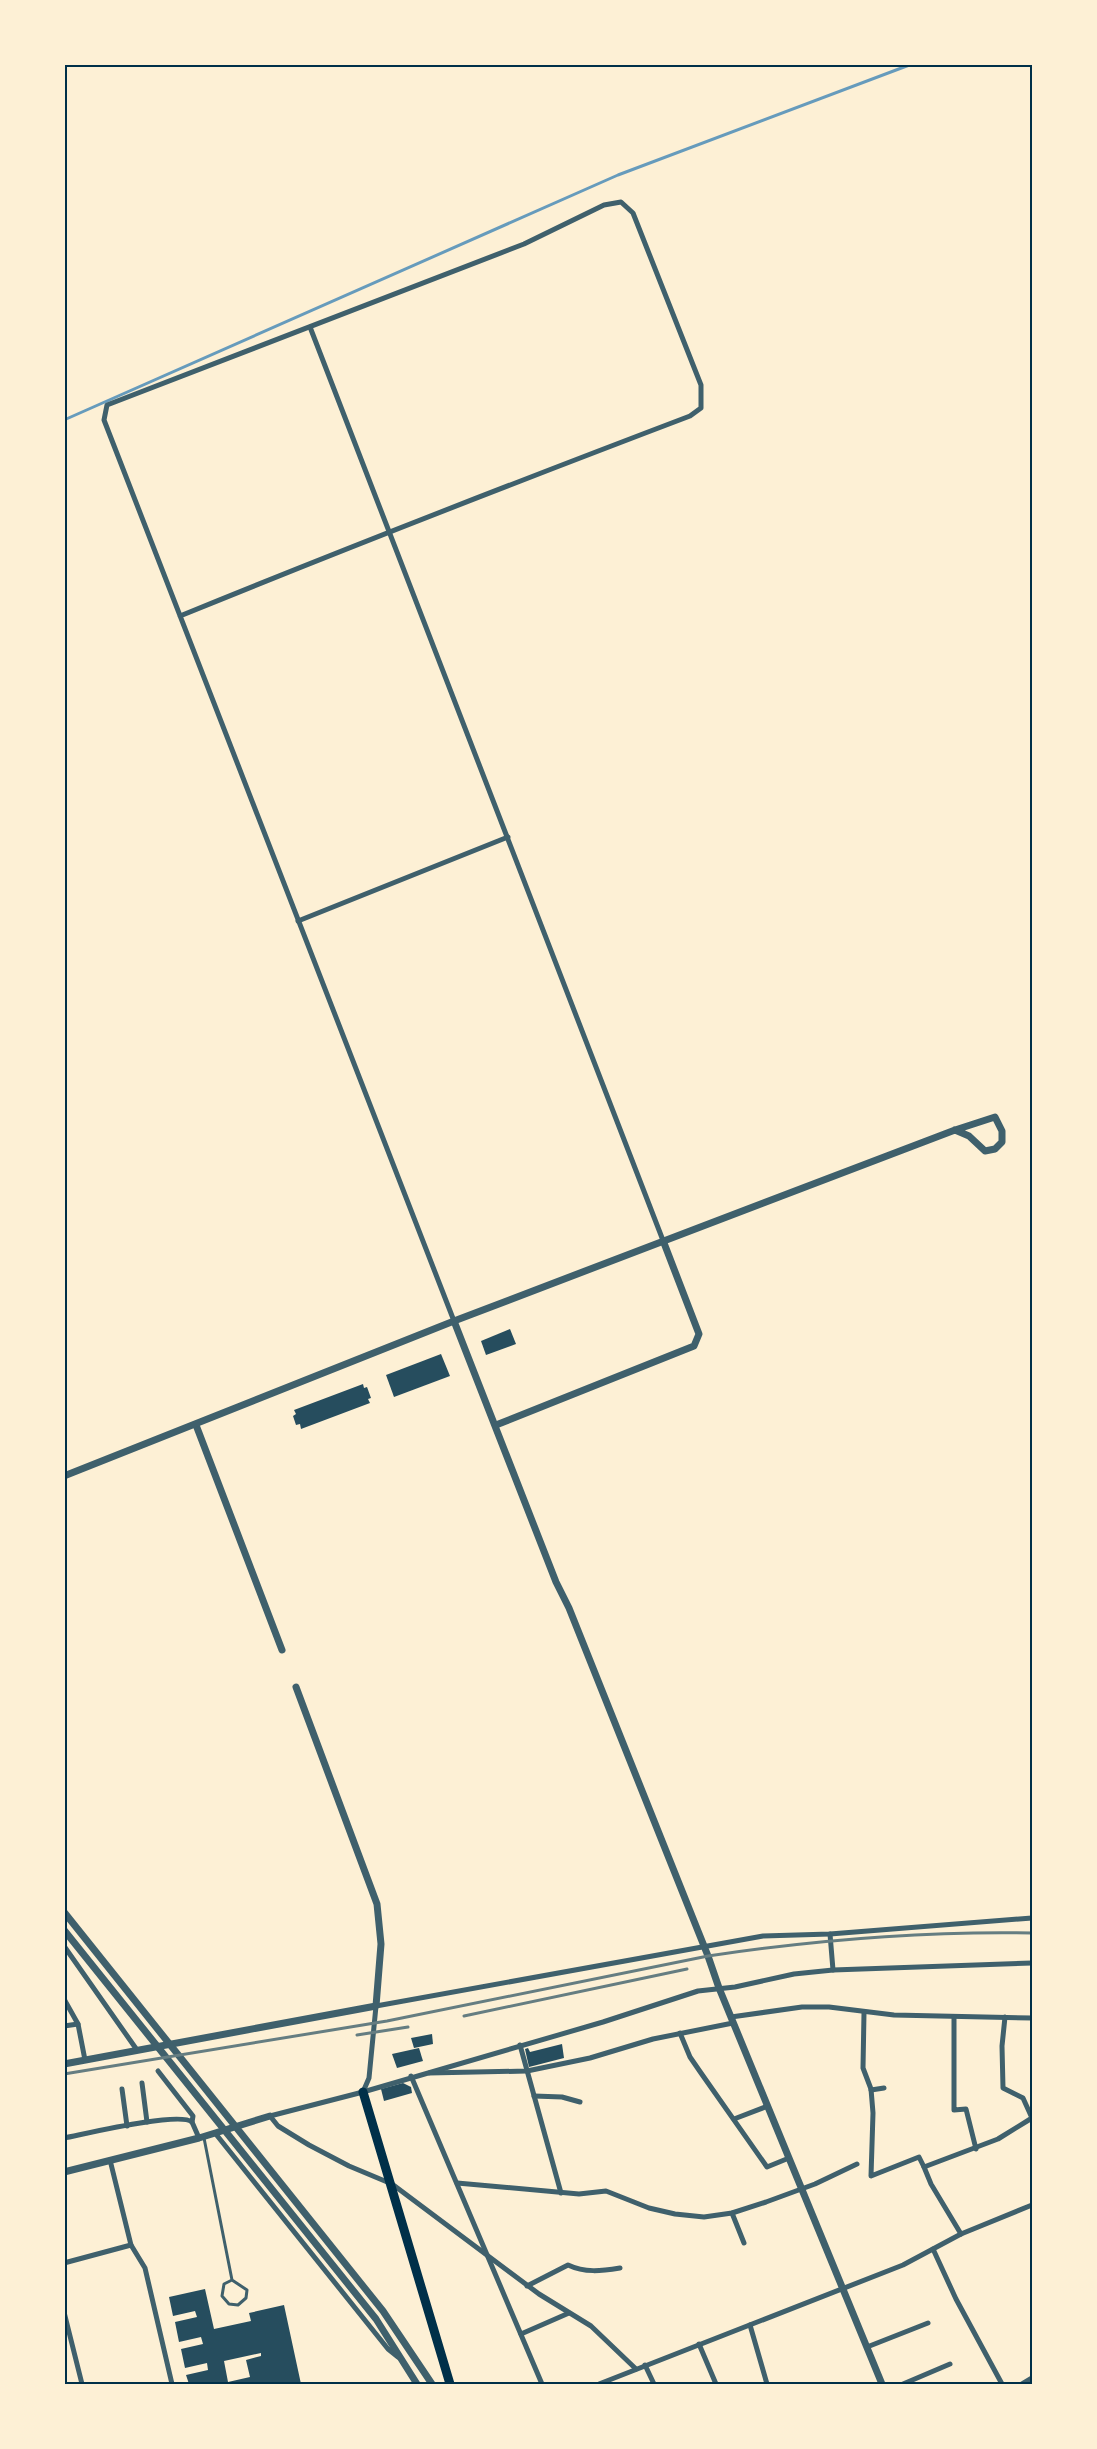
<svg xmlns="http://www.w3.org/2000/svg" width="1097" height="2449" viewBox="0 0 1097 2449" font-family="'Exo 2',sans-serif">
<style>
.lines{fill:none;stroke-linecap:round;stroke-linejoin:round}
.stream{stroke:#669bbc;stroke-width:3}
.building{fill:#264d5e;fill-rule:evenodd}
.service{stroke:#3f606c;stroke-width:3}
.minor{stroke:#3f606c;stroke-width:5}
.tertiary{stroke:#3f606c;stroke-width:7}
.primary{stroke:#003049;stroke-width:9}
.rail{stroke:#657d81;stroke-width:3}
.neatline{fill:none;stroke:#003049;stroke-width:2}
</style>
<rect width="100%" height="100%" fill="#fdf0d5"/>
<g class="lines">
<!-- stream -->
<path class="stream" d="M64,420L618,175L912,64"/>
</g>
<!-- building -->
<g class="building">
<path d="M510,1329L516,1344L486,1355L481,1341Z"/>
<path d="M441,1354L450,1376L394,1397L386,1375Z"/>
<path d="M363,1384L364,1388L367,1387L371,1398L368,1399L370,1403L301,1429L300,1424L296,1425L293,1416L296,1414L294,1410Z"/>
<path d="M432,2034L433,2044L414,2048L411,2038Z"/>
<path d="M562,2044L564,2058L529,2067L525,2049L528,2048L530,2052Z"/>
<path d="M419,2048L423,2061L397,2068L392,2054Z"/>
<path d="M403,2083L411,2087L412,2093L384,2101L381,2089Z"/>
<path d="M205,2289L214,2329L251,2321L249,2313L284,2305L301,2384H189L186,2375L208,2370L207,2363L185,2368L181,2349L203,2344L201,2337L179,2342L175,2322L197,2317L195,2311L173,2316L169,2297ZM261,2353V2356L246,2360L250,2377L228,2382L224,2361Z"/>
</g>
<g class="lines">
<!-- service -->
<path class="service" d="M204,2138L232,2280L247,2290L246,2298L238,2305L229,2304L222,2296L224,2284L232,2280"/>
<!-- minor -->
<g class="minor">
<path d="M310,327L664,1243"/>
<path d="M180,616C349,547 519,481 690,416L701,408V385L633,213L621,202L604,205L524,244L107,405L104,420L454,1321"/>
<path d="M298,921L508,837"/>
<path d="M830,1934L833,1970"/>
<path d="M64,1946L137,2050"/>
<path d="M64,1999L78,2024L85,2060"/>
<path d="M864,2013L863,2068L871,2089L873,2113L871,2176L919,2157L924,2167L998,2139L1032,2118"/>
<path d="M731,2017L802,2007H829L894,2015L1032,2018"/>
<path d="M954,2017V2110L966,2109L976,2149"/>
<path d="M1005,2017L1002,2046L1003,2088L1023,2098L1032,2118"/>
<path d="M64,2026L78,2024"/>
<path d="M680,2033L690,2057L701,2073L767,2167L789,2158"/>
<path d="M520,2045L561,2193"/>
<path d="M158,2071L193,2116L192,2122L199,2138"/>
<path d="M429,2073L527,2071L590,2058L653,2039L733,2023"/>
<path d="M411,2076L542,2384"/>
<path d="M142,2083L147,2122"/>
<path d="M122,2089L127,2126"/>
<path d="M871,2090L884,2088"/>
<path d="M363,2092L369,2078L376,2006L763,1936L830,1934L1032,1918"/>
<path d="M534,2096L562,2097L580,2102"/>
<path d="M734,2119L768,2106"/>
<path d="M215,2133L388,2349L398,2357"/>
<path d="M64,2138C85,2134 179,2111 192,2122"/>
<path d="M110,2160L131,2245L145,2268L172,2384"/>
<path d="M924,2167L931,2184L961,2234"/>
<path d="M457,2183L579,2194L606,2191L649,2208L675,2214L704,2217L732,2213L766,2202L815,2184L857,2164"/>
<path d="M732,2213L744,2243"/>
<path d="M933,2249L956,2299L1002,2384"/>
<path d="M64,2263L131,2245"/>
<path d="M527,2286L568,2265C585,2273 601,2271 620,2268"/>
<path d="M64,2312L82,2384"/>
<path d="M750,2325L767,2384"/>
<path d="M521,2334L569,2313"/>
<path d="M699,2344L716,2384"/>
<path d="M867,2347L928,2323"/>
<path d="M645,2365L654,2384"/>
<path d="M636,2369L591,2326L539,2294L392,2184L349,2166L309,2145L278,2126L270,2116L363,2092L603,2022L698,1991L735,1987L794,1974L833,1970L1032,1963"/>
<path d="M599,2384L903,2265L961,2234L1032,2205"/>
<path d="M903,2384L950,2364"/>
<path d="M1022,2384L1032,2378"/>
</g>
<!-- tertiary -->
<g class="tertiary">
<path d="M454,1321L556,1582L569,1608L708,1956L719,1988L882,2384"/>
<path d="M196,1425L282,1650"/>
<path d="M496,1425L694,1346L699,1334L664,1243"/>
<path d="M64,1476L454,1321L955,1130L995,1117L1002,1131V1142L995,1149L985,1151L969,1136L955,1130"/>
<path d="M64,1912L383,2311L432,2384"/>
<path d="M64,1930L376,2319L417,2384"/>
<path d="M64,2064L376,2006L381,1944L377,1904L296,1687"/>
<path d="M64,2172L199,2138L270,2116"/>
</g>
<!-- primary -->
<path class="primary" d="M363,2092L450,2384"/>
<!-- rail -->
<g class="rail">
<path d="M464,2016L687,1969"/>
<path d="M357,2035L408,2027"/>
<path d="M64,2074L387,2021L708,1956C815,1940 924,1931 1032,1933"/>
</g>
</g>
<!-- border -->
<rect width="1097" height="2449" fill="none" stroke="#fdf0d5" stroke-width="132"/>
<rect x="66" y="66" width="965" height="2317" class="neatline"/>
</svg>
